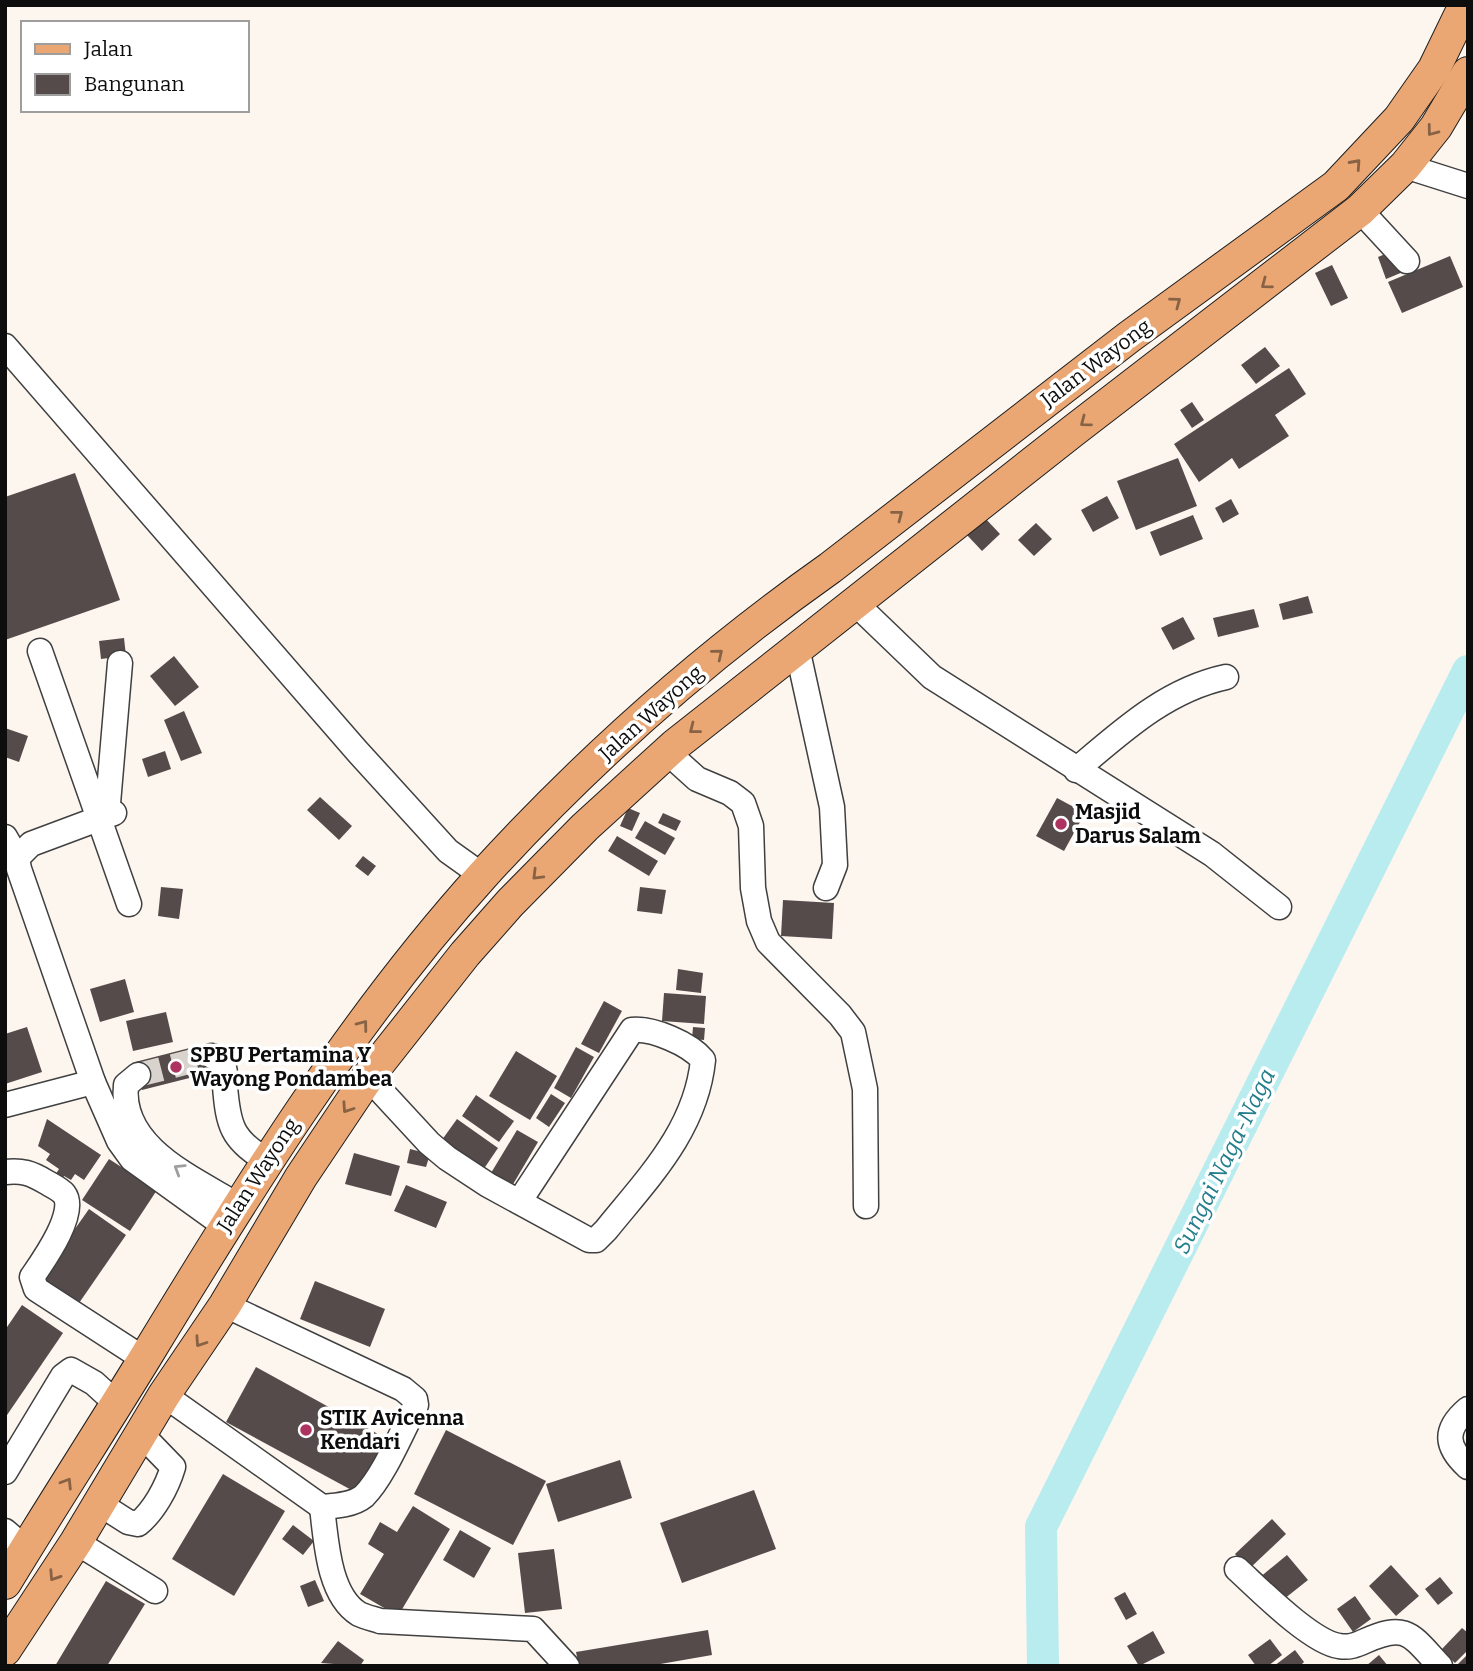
<svg xmlns="http://www.w3.org/2000/svg" width="1473" height="1671" viewBox="0 0 1473 1671" font-family="Bitter,serif">
<style>
.lines{fill:none;stroke-linecap:round;stroke-linejoin:round}
.river{stroke:#b9ecef;stroke-width:32}
.building{fill:#554b4b}
.minor-tunnel{stroke:#d9d3cd;stroke-width:24;stroke-dasharray:24 12;stroke-linecap:butt}
.minor-casing{stroke:#404040;stroke-width:27}
.major-casing{stroke:#1e1e1e;stroke-width:34}
.minor{stroke:#fff;stroke-width:24}
.major{stroke:#eaa773;stroke-width:32}
.oneway{stroke:#876245}
.oneway2{stroke:#9e9e9e}
.poi-dot{fill:#ae3460;stroke:#fff;stroke-width:2.5}
.labels{text-anchor:middle;stroke-width:7;stroke-linejoin:round;paint-order:stroke}
.street-label{font-size:21px;fill:#0d0d0d;stroke:#fff}
.poi-label{font-size:21px;font-weight:bold;fill:#0d0d0d;stroke:#fff;text-anchor:start}
.water-label{font-size:23px;font-style:italic;fill:#237e8c;stroke:#fff}
</style>
<rect width="100%" height="100%" fill="#fdf6ef"/>
<g class="lines">
<!-- river -->
<path class="river" d="M1043,1666L1041,1527L1468,671"/>
</g>
<!-- building -->
<g class="building">
<path d="M1395,250L1403,272L1386,279L1378,257Z"/>
<path d="M1450,256L1463,287L1402,313L1388,282Z"/>
<path d="M1332,265L1348,298L1331,306L1315,273Z"/>
<path d="M1265,347L1280,366L1256,384L1241,365Z"/>
<path d="M1289,368L1306,394L1275,415L1289,436L1239,469L1232,458L1199,482L1174,444Z"/>
<path d="M1192,402L1204,420L1192,428L1180,410Z"/>
<path d="M1178,458L1197,506L1136,530L1117,481Z"/>
<path d="M75,473L120,600L5,640V497Z"/>
<path d="M1107,496L1119,518L1093,532L1081,510Z"/>
<path d="M1231,499L1239,514L1223,523L1215,508Z"/>
<path d="M1193,515L1203,539L1160,556L1150,532Z"/>
<path d="M984,517L1000,534L982,551L966,534Z"/>
<path d="M1036,523L1052,539L1034,556L1018,540Z"/>
<path d="M1308,596L1313,613L1283,620L1279,604Z"/>
<path d="M1254,609L1259,627L1218,637L1213,618Z"/>
<path d="M1183,617L1195,639L1173,650L1161,628Z"/>
<path d="M124,638L126,656L101,659L99,641Z"/>
<path d="M174,656L199,687L175,706L150,676Z"/>
<path d="M184,711L202,753L181,761L164,720Z"/>
<path d="M5,728L28,736L19,762L5,757Z"/>
<path d="M165,751L171,769L148,777L142,759Z"/>
<path d="M320,797L352,826L339,840L307,810Z"/>
<path d="M1057,798L1085,813L1064,851L1036,836Z"/>
<path d="M628,808L640,813L632,831L620,826Z"/>
<path d="M663,813L681,821L676,831L658,823Z"/>
<path d="M645,821L675,838L665,855L635,838Z"/>
<path d="M617,836L658,861L649,876L608,851Z"/>
<path d="M363,856L376,866L368,876L355,866Z"/>
<path d="M161,887L183,889L179,919L158,916Z"/>
<path d="M640,887L666,890L662,914L637,911Z"/>
<path d="M783,900L834,903L832,939L781,936Z"/>
<path d="M678,969L703,973L701,993L676,990Z"/>
<path d="M125,979L134,1012L100,1022L90,989Z"/>
<path d="M664,993L706,996L704,1024L662,1021Z"/>
<path d="M604,1001L622,1011L599,1053L581,1044Z"/>
<path d="M166,1012L173,1042L133,1051L126,1021Z"/>
<path d="M27,1027L42,1072L5,1084V1034Z"/>
<path d="M693,1027L705,1028L704,1040L692,1039Z"/>
<path d="M209,1043L217,1071L142,1090L135,1062Z"/>
<path d="M576,1047L594,1057L571,1098L554,1088Z"/>
<path d="M516,1051L557,1076L530,1120L489,1096Z"/>
<path d="M551,1094L565,1103L549,1127L536,1118Z"/>
<path d="M476,1095L514,1121L499,1142L462,1116Z"/>
<path d="M47,1119L101,1155L84,1180L75,1174L71,1180L64,1176L61,1181L54,1177L59,1169L46,1160L50,1154L38,1146Z"/>
<path d="M457,1119L498,1148L481,1173L439,1144Z"/>
<path d="M517,1130L538,1142L512,1186L491,1173Z"/>
<path d="M410,1149L430,1154L426,1167L407,1163Z"/>
<path d="M354,1153L400,1166L391,1196L345,1184Z"/>
<path d="M109,1159L157,1190L130,1231L82,1200Z"/>
<path d="M406,1185L447,1202L436,1228L394,1211Z"/>
<path d="M89,1209L126,1235L77,1306L39,1280Z"/>
<path d="M315,1281L385,1309L370,1347L300,1319Z"/>
<path d="M22,1305L63,1333L5,1418V1330Z"/>
<path d="M256,1367L387,1439L357,1493L226,1422Z"/>
<path d="M446,1430L546,1481L513,1545L414,1494Z"/>
<path d="M620,1460L632,1498L558,1522L546,1484Z"/>
<path d="M223,1474L285,1511L234,1596L172,1559Z"/>
<path d="M754,1490L776,1549L682,1583L660,1523Z"/>
<path d="M413,1506L450,1529L398,1616L360,1594L384,1554L368,1544L380,1522L397,1532Z"/>
<path d="M1272,1519L1286,1534L1249,1569L1235,1554Z"/>
<path d="M293,1525L314,1541L303,1555L282,1539Z"/>
<path d="M460,1530L491,1548L474,1578L443,1560Z"/>
<path d="M554,1549L562,1609L525,1613L518,1553Z"/>
<path d="M1287,1555L1308,1580L1279,1603L1259,1578Z"/>
<path d="M1391,1565L1419,1596L1396,1616L1369,1586Z"/>
<path d="M1440,1577L1453,1593L1438,1605L1425,1589Z"/>
<path d="M315,1580L324,1601L308,1607L300,1586Z"/>
<path d="M106,1581L145,1604L107,1666H55Z"/>
<path d="M1125,1592L1137,1614L1126,1620L1114,1598Z"/>
<path d="M1355,1596L1371,1619L1353,1632L1337,1609Z"/>
<path d="M1462,1628L1468,1633V1650L1455,1663L1441,1650Z"/>
<path d="M708,1630L712,1655L649,1666H579L576,1652Z"/>
<path d="M1153,1631L1165,1653L1139,1666L1127,1646Z"/>
<path d="M1270,1639L1282,1655L1268,1666H1256L1248,1655Z"/>
<path d="M338,1641L364,1660L360,1666L321,1663Z"/>
<path d="M1295,1650L1304,1662L1300,1666H1274Z"/>
<path d="M1468,1654V1666H1456Z"/>
<path d="M1379,1655L1388,1666H1366Z"/>
</g>
<g class="lines">
<!-- minor-tunnel -->
<path class="minor-tunnel" d="M138,1075L212,1056"/>
<defs>
<g id="minor">
<path d="M1405,166L1468,186"/>
<path d="M1360,210L1407,261"/>
<path d="M5,346L357,751L448,851L483,876"/>
<path d="M855,603L932,677L1212,854L1279,907"/>
<path d="M797,648L832,807L835,865L826,888"/>
<path d="M40,651L129,904"/>
<path d="M667,752L697,779L730,793L743,803L751,826L753,888L759,921L768,942L840,1015L853,1032L865,1089L866,1206"/>
<path d="M1076,770C1122,731 1166,690 1226,677"/>
<path d="M114,813L31,844L17,858L19,869L93,1082L119,1141L132,1159L225,1226"/>
<path d="M107,815L120,663"/>
<path d="M5,837L17,858"/>
<path d="M212,1056L221,1059C226,1069 225,1076 225,1086C228,1125 232,1140 266,1160"/>
<path d="M138,1075L126,1085C119,1147 193,1178 237,1205"/>
<path d="M368,1077L429,1143L447,1158L488,1185L589,1240H596L606,1230C648,1178 696,1130 703,1060C690,1044 653,1028 632,1030L519,1202"/>
<path d="M5,1105L93,1082"/>
<path d="M5,1172C22,1170 31,1173 46,1182C51,1185 60,1189 64,1194C78,1212 43,1261 32,1277L36,1289L144,1359"/>
<path d="M164,1395L322,1507C335,1506 353,1505 364,1496C384,1476 402,1431 416,1405L415,1399L403,1389L225,1305"/>
<path d="M1468,1409C1443,1430 1446,1447 1468,1467"/>
<path d="M5,1472L63,1376L71,1370L94,1383L116,1403"/>
<path d="M100,1504L128,1522L138,1524C154,1511 167,1487 173,1467L142,1435"/>
<path d="M322,1507C326,1539 328,1595 359,1614C365,1617 374,1619 380,1621L533,1629L567,1666"/>
<path d="M5,1531L26,1549"/>
<path d="M76,1542L155,1591"/>
<path d="M1237,1569C1259,1589 1311,1642 1339,1646C1349,1648 1356,1645 1365,1641C1407,1622 1411,1635 1440,1666"/>
</g>
<g id="major">
<path d="M5,1583C51,1507 99,1433 145,1358C247,1190 351,1021 483,875C587,761 704,657 830,568L1129,337L1336,186L1399,119L1434,69L1465,5"/>
<path d="M5,1650L76,1542L164,1395L225,1305L301,1177L368,1077L465,954L510,903L585,827L675,745L1073,431L1360,210L1405,166L1436,127L1468,73"/>
</g>
</defs>
<!-- minor casing -->
<use href="#minor" class="minor-casing"/>
<!-- major casing -->
<use href="#major" class="major-casing"/>
<!-- minor -->
<use href="#minor" class="minor"/>
<!-- major -->
<use href="#major" class="major"/>
</g>
<!-- one-way arrows -->
<defs><path id="oneway-chevron" d="M-2-3.5L2.5 0L-2 3.5" fill="none" stroke-width="1.6" stroke-linecap="round" stroke-linejoin="round" transform="scale(1.75)"/></defs>
<g class="oneway">
<use href="#oneway-chevron" transform="translate(1432 131) rotate(127)"/>
<use href="#oneway-chevron" transform="translate(1356 164) rotate(-48)"/>
<use href="#oneway-chevron" transform="translate(1266 284) rotate(143)"/>
<use href="#oneway-chevron" transform="translate(1176 302) rotate(-37)"/>
<use href="#oneway-chevron" transform="translate(1085 422) rotate(143)"/>
<use href="#oneway-chevron" transform="translate(898 515) rotate(-38)"/>
<use href="#oneway-chevron" transform="translate(718 654) rotate(-39)"/>
<use href="#oneway-chevron" transform="translate(694 729) rotate(142)"/>
<use href="#oneway-chevron" transform="translate(537 875) rotate(135)"/>
<use href="#oneway-chevron" transform="translate(363 1025) rotate(-53)"/>
<use href="#oneway-chevron" transform="translate(347 1108) rotate(124)"/>
<use href="#oneway-chevron" transform="translate(200 1342) rotate(124)"/>
<use href="#oneway-chevron" transform="translate(67 1483) rotate(-58)"/>
<use href="#oneway-chevron" transform="translate(54 1576) rotate(123)"/>
</g>
<use class="oneway2" href="#oneway-chevron" transform="translate(179 1169) rotate(-148)"/>
<!-- markers -->
<g class="poi-dot">
<circle cx="1061" cy="824" r="7"/>
<circle cx="176" cy="1067" r="7"/>
<circle cx="306" cy="1430" r="7"/>
</g>
<g class="labels">
<!-- street labels -->
<g class="street-label">
<text transform="translate(1096 363) rotate(-37)" y="7">Jalan Wayong</text>
<text transform="translate(651 713) rotate(-42)" y="7">Jalan Wayong</text>
<text transform="translate(258 1175) rotate(-57)" y="7">Jalan Wayong</text>
</g>
<!-- poi labels -->
<g class="poi-label">
<text x="1075" y="819">Masjid<tspan x="1075" dy="24">Darus Salam</tspan></text>
<text x="190" y="1062">SPBU Pertamina Y<tspan x="190" dy="24">Wayong Pondambea</tspan></text>
<text x="320" y="1425">STIK Avicenna<tspan x="320" dy="24">Kendari</tspan></text>
</g>
<!-- water labels -->
<g class="water-label">
<text transform="translate(1224 1161) rotate(-64)" y="8">Sungai Naga-Naga</text>
</g>
</g>
<!-- border -->
<rect width="1473" height="1671" fill="none" stroke="#0d0d0d" stroke-width="14"/>
<!-- legend -->
<rect x="21" y="21" width="228" height="91" fill="#ffffff" stroke="#9e9e9e" stroke-width="2"/>
<rect x="35" y="44" width="35" height="10" fill="#eaa773" stroke="#9e9e9e" stroke-width="2"/>
<text x="84" y="56" font-size="21" fill="#0d0d0d">Jalan</text>
<rect x="35" y="74" width="35" height="21" fill="#554b4b" stroke="#9e9e9e" stroke-width="2"/>
<text x="84" y="91" font-size="21" fill="#0d0d0d">Bangunan</text>
</svg>
